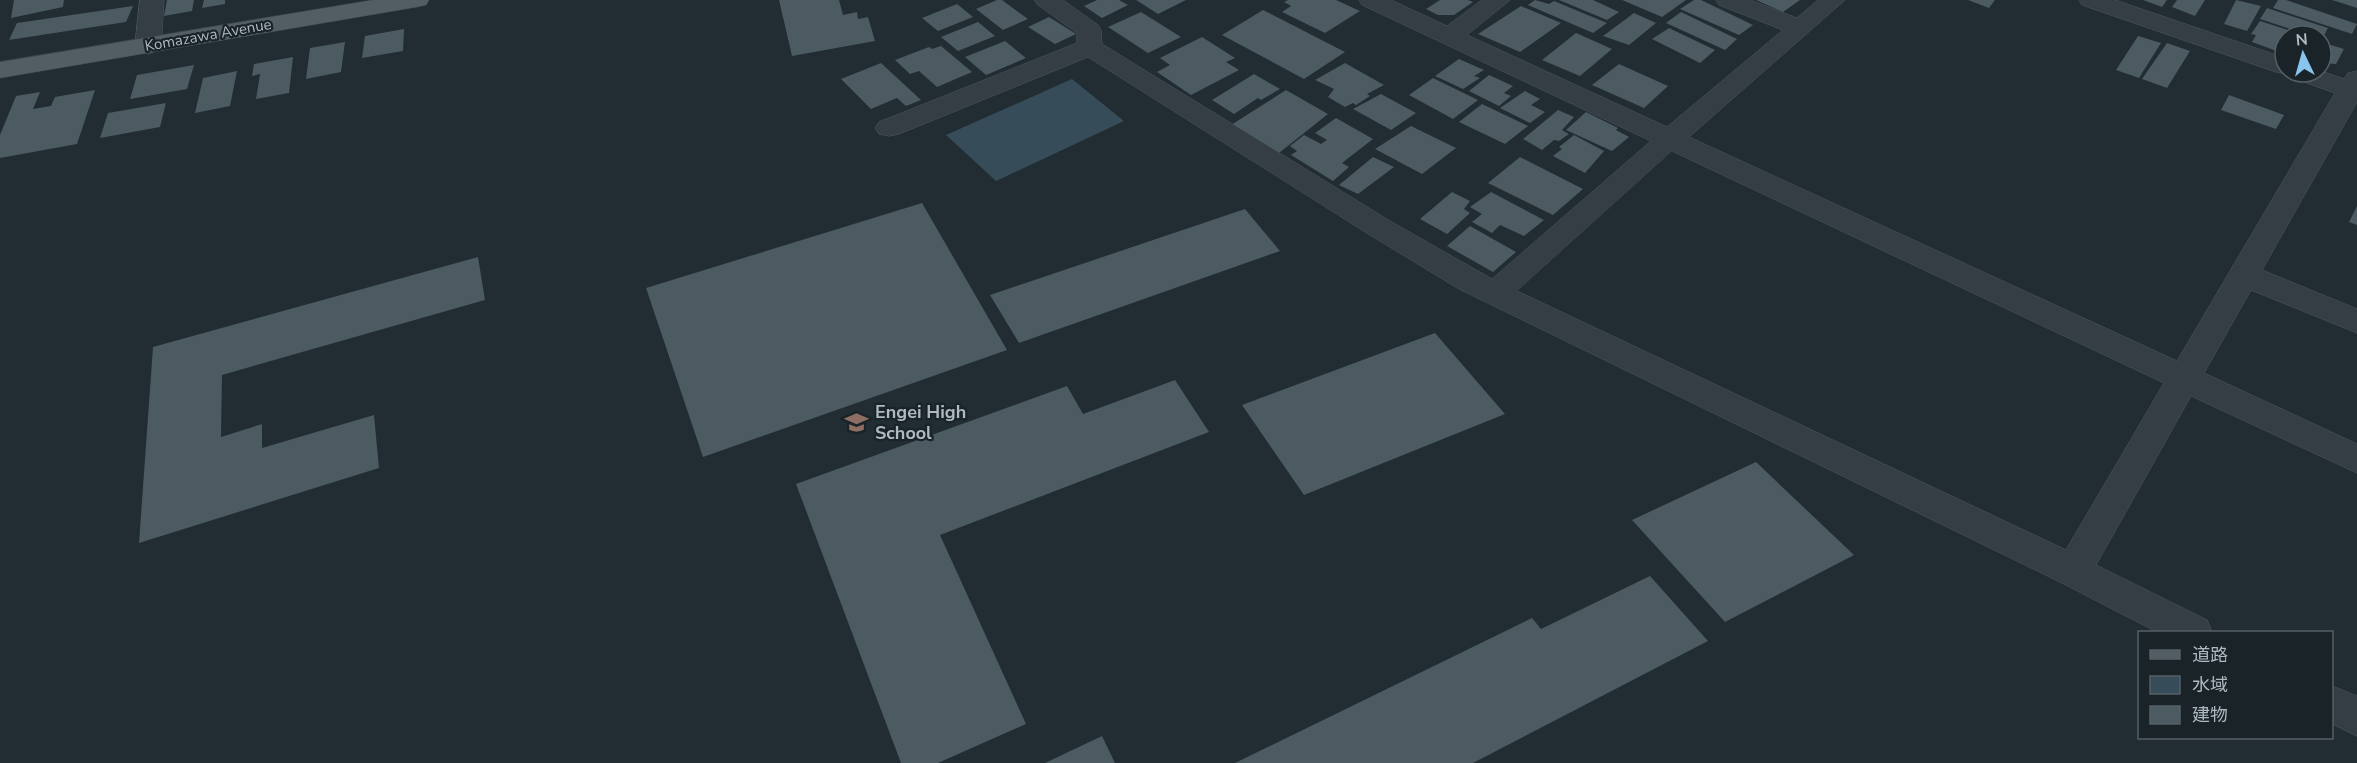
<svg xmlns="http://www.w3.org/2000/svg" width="2357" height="763" viewBox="0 0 2357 763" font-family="'Nunito Sans','Noto Sans JP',sans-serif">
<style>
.water{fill:#364c59}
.building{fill:#4c5a61}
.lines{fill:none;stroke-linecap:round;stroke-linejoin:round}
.minor-casing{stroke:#4e595f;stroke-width:1}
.major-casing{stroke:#3d474d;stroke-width:1}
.minor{fill:#343e44;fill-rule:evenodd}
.major{fill:#525d64;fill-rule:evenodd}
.labels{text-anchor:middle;stroke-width:4.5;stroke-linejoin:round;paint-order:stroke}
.far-street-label{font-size:15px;fill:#aeb9c1;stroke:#192328}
.poi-label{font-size:18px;font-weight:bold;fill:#aeb9c1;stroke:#192328;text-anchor:start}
</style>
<rect width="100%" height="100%" fill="#212c33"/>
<!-- water -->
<path class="water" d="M1072,79L1124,121L996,181L946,135Z"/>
<!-- building -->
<g class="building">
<path d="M14,0H64L63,7L11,18Z"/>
<path d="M167,0H194L192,11L164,16Z"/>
<path d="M204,0H225V4L202,8Z"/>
<path d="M779,0H839L843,15L857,12L858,19L868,17L875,41L792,56Z"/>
<path d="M997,0H1002L1028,19L1003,30L976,9Z"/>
<path d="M1097,0H1119L1128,5L1102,18L1084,6Z"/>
<path d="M1136,0H1186L1158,14Z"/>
<path d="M1288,0H1336L1360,11L1325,33L1282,12L1291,6L1284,2Z"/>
<path d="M1440,0H1468L1473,2L1454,15H1438L1426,9Z"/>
<path d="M1535,0L1549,4L1554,1L1607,23L1593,33L1528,5Z"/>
<path d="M1559,0H1593L1619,12L1607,20Z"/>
<path d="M1622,0H1686L1662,17Z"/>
<path d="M1694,0H1701L1753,25L1739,35L1680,9Z"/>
<path d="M1756,0H1800L1783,12Z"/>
<path d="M1968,0H1995L1989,8Z"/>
<path d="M2143,0H2167L2162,7Z"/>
<path d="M2177,0H2205L2195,16L2172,7Z"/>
<path d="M2236,0L2261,6L2247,31L2224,24Z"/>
<path d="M2278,0H2286L2357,24L2352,34L2273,8Z"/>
<path d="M2332,0H2357V8Z"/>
<path d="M957,4L973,17L938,31L922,18Z"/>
<path d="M133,6L126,22L9,40L17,23Z"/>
<path d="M1521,6L1561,23L1520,52L1478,34Z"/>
<path d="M2267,8L2328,28L2321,41V36H2312L2260,19Z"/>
<path d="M1263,10L1345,52L1304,79L1222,35Z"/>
<path d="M1141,12L1181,37L1148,53L1108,27Z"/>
<path d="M1681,12L1737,39L1725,50L1666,23Z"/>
<path d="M1634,13L1656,23L1629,45L1603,36Z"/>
<path d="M1049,17L1076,34L1055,44L1028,27Z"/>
<path d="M2260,21L2297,33L2295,36H2285V54L2252,42L2256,35L2251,34Z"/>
<path d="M978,22L995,36L958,51L941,37Z"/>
<path d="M1669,28L1715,50L1700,63L1652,39Z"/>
<path d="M404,29L403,51L362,58L365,36Z"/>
<path d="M1576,33L1612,49L1580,76L1542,60Z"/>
<path d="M2138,36L2161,43L2139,78L2116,70Z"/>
<path d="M1202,37L1235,58L1226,62L1239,70L1191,95L1157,72L1170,65L1160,58Z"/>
<path d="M1005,41L1026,58L986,75L965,57Z"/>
<path d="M345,42L341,72L306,79L310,48Z"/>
<path d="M2321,42L2344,49L2336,64L2321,63Z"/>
<path d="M2167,43L2190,51L2167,88L2142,79Z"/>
<path d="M941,46L972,72L937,87L919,71L910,74L895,60L929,47L932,49Z"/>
<path d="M293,57L289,93L256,99L260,74L252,76L254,64Z"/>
<path d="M1459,59L1484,70L1474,76L1480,78L1463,89L1435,76Z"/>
<path d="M881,63L921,100L906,106L897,98L871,109L841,79Z"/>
<path d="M1345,63L1384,85L1367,94L1370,96L1356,105L1353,103L1345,107L1328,97L1334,89L1315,80Z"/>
<path d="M1619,64L1668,86L1644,108L1592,85Z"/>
<path d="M194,65L187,89L130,99L137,75Z"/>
<path d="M237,71L230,106L195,113L203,78Z"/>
<path d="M1254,74L1280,89L1261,100L1258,98L1234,114L1212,100Z"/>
<path d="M1489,75L1513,86L1504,93L1511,96L1499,106L1469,91Z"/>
<path d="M1433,78L1478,100L1453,119L1409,95Z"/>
<path d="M95,90L77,144L0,158V135L16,96L40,92L33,109L51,106L55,97Z"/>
<path d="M1286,90L1328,114L1279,153L1231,125Z"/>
<path d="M1525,91L1540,99L1531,105L1545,112L1530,123L1500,108Z"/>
<path d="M1381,94L1416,113L1391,130L1353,109Z"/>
<path d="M2229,95L2284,115L2276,129L2221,110Z"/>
<path d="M166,103L160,127L100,138L108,113Z"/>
<path d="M1482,104L1528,126L1505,144L1459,122Z"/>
<path d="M1558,110L1574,117L1562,130L1569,134L1559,141L1554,140L1542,150L1523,139Z"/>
<path d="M1586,112L1618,128L1616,130L1629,137L1612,151L1566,130Z"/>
<path d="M1336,118L1373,139L1342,163L1349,167L1333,181L1291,155L1297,151L1290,146L1304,135L1321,144L1327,140L1315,133Z"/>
<path d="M1411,126L1456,148L1422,174L1375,149Z"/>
<path d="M1574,135L1604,151L1585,173L1553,156L1562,149L1559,147Z"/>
<path d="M1373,157L1394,167L1358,194L1339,185Z"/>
<path d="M1520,157L1583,189L1553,215L1488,183Z"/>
<path d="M1452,192L1470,201L1464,209L1470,213L1447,234L1420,219Z"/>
<path d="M1491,192L1544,220L1524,236L1500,225L1492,233L1472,222L1482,214L1470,207Z"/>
<path d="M922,203L1007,350L703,457L646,288Z"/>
<path d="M2357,206V225L2349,222Z"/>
<path d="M1245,209L1280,251L1019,343L990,295Z"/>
<path d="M1470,226L1516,252L1493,272L1447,246Z"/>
<path d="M478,257L485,300L222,375L221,437L262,424V448L374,415L379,468L139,543L153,347Z"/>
<path d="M1435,333L1505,414L1304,495L1242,405Z"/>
<path d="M1175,380L1209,432L940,535L1026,724L938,763H901L796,484L1067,386L1083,414Z"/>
<path d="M1756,462L1854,555L1725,622L1632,520Z"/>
<path d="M1650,576L1708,641L1473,763H1235L1532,618L1541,629Z"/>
<path d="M1102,736L1115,763H1045Z"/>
</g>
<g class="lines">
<defs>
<g id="minor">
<path d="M140,0H164L161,46L157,51L148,54L139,51L135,46Z"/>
<path d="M1035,0H1063L1098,25L1101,30L1102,44L1390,221L1492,279L1651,141L1362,5L1359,0H1391L1447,26L1482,0H1510L1467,35L1667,127L1783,30L1719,5L1716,0H1750L1797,18L1818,0H1845L1689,137L2177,361L2335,93L2290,77L2288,74L2276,72L2082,5L2079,0H2115L2285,58V72L2321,71L2344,79L2348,73L2357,71V102L2262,270L2357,309V333L2251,290L2204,373L2357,444V473L2191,396L2096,565L2207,620L2212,632H2157L2060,582L1459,289L1370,235L1088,57L899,134L889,136L879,134L875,128L879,122L1077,43V33L1038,5ZM1672,151L2164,383L2066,550L1517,291Z"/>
<path d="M2332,686L2357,696V736L2332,724Z"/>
</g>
<path id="major" d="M373,0H429L426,5L417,7L0,78V62Z"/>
</defs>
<!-- minor casing -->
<use href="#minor" class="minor-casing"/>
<!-- major casing -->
<use href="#major" class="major-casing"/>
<!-- minor -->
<use href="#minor" class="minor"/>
<!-- major -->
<use href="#major" class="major"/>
</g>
<!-- icons -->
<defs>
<symbol id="school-bare" viewBox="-9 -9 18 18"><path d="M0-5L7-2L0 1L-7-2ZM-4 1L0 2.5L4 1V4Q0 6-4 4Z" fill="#8d6e63" stroke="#192328" stroke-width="2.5" paint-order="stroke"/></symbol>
</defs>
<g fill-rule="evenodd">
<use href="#school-bare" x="840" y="406" width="33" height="33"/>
</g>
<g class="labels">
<!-- far-street labels -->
<g class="far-street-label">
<text transform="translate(208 35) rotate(-10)" y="5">Komazawa Avenue</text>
</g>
<!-- poi labels -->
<g class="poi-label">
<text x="875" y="418">Engei High<tspan x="875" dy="21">School</tspan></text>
</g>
</g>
<!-- legend -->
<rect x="2138" y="631" width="195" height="108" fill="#192328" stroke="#555f65" stroke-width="1.5"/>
<rect x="2150" y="650" width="30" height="9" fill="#525d64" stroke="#555f65" stroke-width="1.5"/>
<text x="2192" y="661" font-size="18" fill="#aeb9c1">道路</text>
<rect x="2150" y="676" width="30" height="18" fill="#364c59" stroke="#555f65" stroke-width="1.5"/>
<text x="2192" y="691" font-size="18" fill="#aeb9c1">水域</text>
<rect x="2150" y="706" width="30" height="18" fill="#4c5a61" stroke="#555f65" stroke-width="1.5"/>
<text x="2192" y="721" font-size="18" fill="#aeb9c1">建物</text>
<!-- north arrow -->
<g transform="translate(2303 54) rotate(355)"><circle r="28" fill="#192328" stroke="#555f65" stroke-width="1.5"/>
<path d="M0-4.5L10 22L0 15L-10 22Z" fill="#88c4ec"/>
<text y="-9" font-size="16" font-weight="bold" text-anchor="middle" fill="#aeb9c1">N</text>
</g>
</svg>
